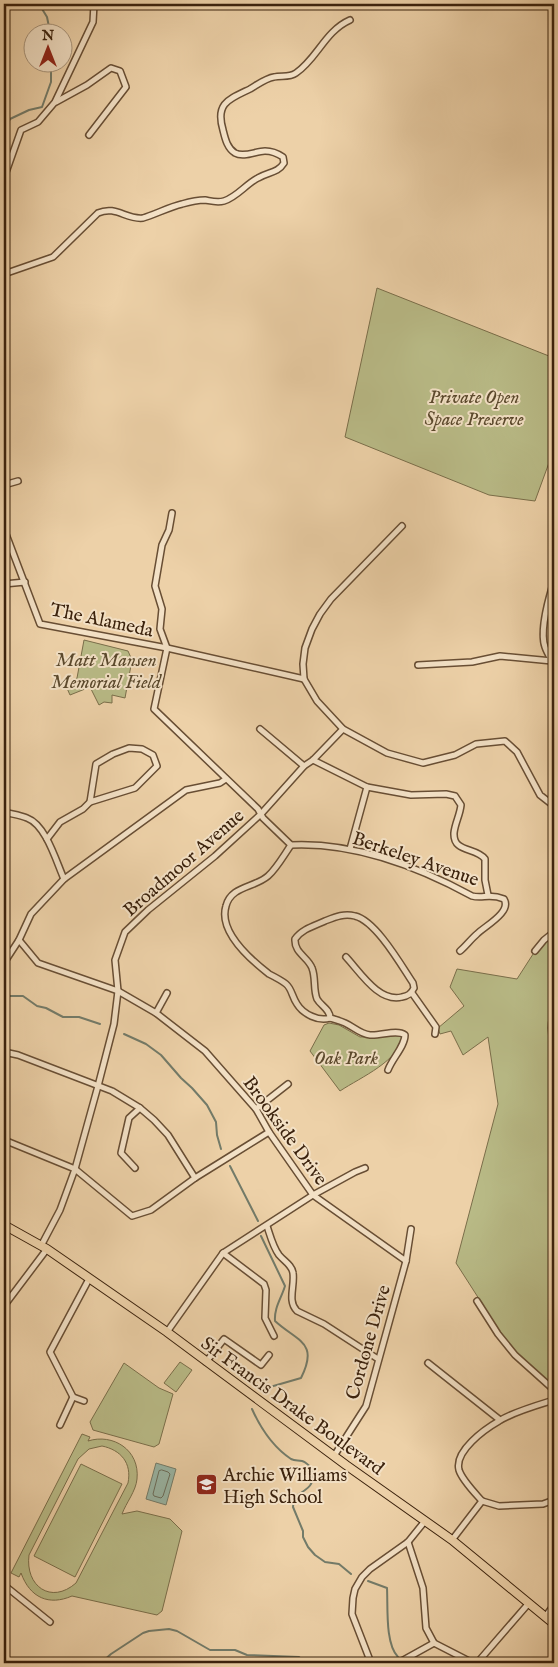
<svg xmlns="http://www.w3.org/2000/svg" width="558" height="1667" viewBox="0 0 558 1667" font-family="'IM FELL English',serif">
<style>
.green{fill:#b9bb87;stroke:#7a6e4a;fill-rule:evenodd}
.water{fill:#99b7a7;stroke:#737b69}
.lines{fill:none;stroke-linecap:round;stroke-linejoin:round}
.shore{stroke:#6a6c5a;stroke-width:1}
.stream{stroke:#737b69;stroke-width:2}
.street-casing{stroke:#684e34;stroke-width:8}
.primary-casing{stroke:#3b220d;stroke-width:10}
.street{stroke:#f3e1c6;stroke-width:5}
.primary{stroke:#edd1a8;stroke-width:8}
.labels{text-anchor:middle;stroke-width:4;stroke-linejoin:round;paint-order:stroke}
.park-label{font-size:19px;font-style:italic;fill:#5a482c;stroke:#f3e1c6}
.street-label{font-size:19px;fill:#3b220d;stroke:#f3e1c6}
.poi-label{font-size:19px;fill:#3b220d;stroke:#f3e1c6;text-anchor:start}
</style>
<rect width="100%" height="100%" fill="#edd1a8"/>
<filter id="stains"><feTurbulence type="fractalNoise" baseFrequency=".004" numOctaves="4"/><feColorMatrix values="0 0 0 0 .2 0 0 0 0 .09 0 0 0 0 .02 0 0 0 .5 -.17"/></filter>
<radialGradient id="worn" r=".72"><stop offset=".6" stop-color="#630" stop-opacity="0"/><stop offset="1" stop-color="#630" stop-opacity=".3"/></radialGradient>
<!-- green -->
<g class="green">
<path d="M377,288L554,358V458L550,460L535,501L489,495L345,437Z"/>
<path d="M84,640L128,651L132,660L125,698L112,695V703L104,702L99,705L90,687L70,695L66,686L77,678Z"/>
<path d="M554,933V1015L553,1016L554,1390L515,1355L456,1263L498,1104L488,1037L463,1055L451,1031L440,1034L438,1028L464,1006L450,987L457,969L517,979L535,951Z"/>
<path d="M329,1023L339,1025L360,1037L404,1034C400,1061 361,1077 340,1091L310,1051L324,1025Z"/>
<path d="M180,1362L192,1370L176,1392L164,1383Z"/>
<path d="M124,1363L159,1388L173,1394L159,1444L154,1447L93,1430L90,1422Z"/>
<path d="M82,1434L90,1437L88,1441C113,1433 140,1450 137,1479C136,1491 126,1503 122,1514L137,1511L170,1519L182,1531L162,1611L157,1615L72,1596C49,1606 30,1598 21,1573L19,1577L11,1573ZM102,1446C121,1450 132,1463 128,1483L76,1583C51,1605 25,1586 29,1555L78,1459L89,1449Z"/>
<path d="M81,1464L122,1484L75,1577L34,1556Z"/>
</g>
<!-- water -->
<path class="water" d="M156,1463L176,1469L166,1505L146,1499Z"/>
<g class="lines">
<!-- shore -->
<path class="shore" d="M162,1470L168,1472L170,1474L163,1496L161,1498L154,1496L153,1494L159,1471Z"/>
<!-- stream -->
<g class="stream">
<path d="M39,4L47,17L50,32"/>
<path d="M4,127L7,125L10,119L29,110L42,107L51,82V62"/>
<path d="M4,999L9,996H23L37,1006L46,1008L63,1017H79L100,1024"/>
<path d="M124,1034L146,1044L161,1055L181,1078L192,1088L207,1105L216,1122L217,1135L221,1149"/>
<path d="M230,1166L258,1221"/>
<path d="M261,1236L285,1286C281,1299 274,1308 275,1321C298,1342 319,1342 301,1378L263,1389"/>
<path d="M252,1409C261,1429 273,1447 291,1459C295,1461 298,1460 302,1461C306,1462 309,1466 312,1468C316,1485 308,1489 294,1497L293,1507L303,1531V1537L308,1547L315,1555L325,1562L339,1564L351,1574"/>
<path d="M368,1581L387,1588C388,1607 385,1644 398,1657"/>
<path d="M4,1641L10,1663"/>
<path d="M101,1663L111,1654L143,1633L149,1631L169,1629L177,1631L210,1650H235L247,1655L299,1657L304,1663"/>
</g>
<defs>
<g id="street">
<path d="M56,102L87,85L111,68L120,71L126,87L89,135"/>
<path d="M4,178L21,130L38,122L55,102L93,22L94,4"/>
<path d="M4,274L53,257L98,213C116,205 126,220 143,218C154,215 169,207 182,204C189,202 198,200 205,200C211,201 217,203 224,201C237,197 246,184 258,178C268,172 278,173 284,163L283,157C277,153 272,151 265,151C256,151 244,158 235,153C227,148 225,138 223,130C215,103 229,99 250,89C257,85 266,78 274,77C281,75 289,78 296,73C317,59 325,31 350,20"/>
<path d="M4,485L18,481"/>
<path d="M172,513L169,530L162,545L155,586L162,609L160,629L167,648L154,709L258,809L263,818L291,845C354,842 417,866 472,896C483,899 489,893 504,899C512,912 485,926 477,934C471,939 466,946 460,951"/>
<path d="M402,526L331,599L320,614L312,629L305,648L303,664L304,679L317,701L343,729L387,753L423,763L455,755L476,744L505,741L517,752L540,795L554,806"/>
<path d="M4,529L40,624L167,648L304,679"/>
<path d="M554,581C549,597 539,630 545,647C547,653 551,659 554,665"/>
<path d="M4,584L25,582"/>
<path d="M418,665L472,662L500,656L552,661"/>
<path d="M260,729L304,766"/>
<path d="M129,748L142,749L153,755L157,766L135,788L90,802L96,764L113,754Z"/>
<path d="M313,760L367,787L411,795L446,794L455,796L461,805C460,815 455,823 454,833C453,853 476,847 485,859V880L488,895"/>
<path d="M4,812C11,814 20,815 27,818C46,825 56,861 64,879"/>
<path d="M47,839L60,822L83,809L90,802"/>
<path d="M291,845C284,855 277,868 268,876C254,888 231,886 226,906C218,932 251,960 269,974C275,977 281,980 286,984C292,989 292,997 297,1004C303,1014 319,1022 330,1018"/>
<path d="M350,849L367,787"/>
<path d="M19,940L38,963L118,991L156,1013L205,1051L256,1109L269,1132L313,1195L406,1261"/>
<path d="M535,951L544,940L554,932"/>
<path d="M4,963L19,940L31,914L64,879L186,790L220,783L226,779"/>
<path d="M412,993L436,1027L435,1034"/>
<path d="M156,1013L167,993"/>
<path d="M554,1014C550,1024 551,1034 554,1044"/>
<path d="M330,1018C330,1009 321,1006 317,999C313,989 316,978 312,968C308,957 294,953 295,939C302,929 314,926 325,921C335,917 344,913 355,916C376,921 401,965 413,983L414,988C411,994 408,996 402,997C379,1003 360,972 346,957"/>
<path d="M330,1018C335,1019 340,1021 345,1023C354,1027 360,1034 370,1035C381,1036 397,1029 405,1035C405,1046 392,1059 388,1070"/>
<path d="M4,1052L18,1055L112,1091L140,1108L154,1120L168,1135L195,1178"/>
<path d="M256,1109L288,1084"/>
<path d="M4,1140L75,1169L132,1216L151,1210L195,1178L269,1132"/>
<path d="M135,1168L121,1153L129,1118L140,1108"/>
<path d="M267,1226C270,1235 273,1247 279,1255C284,1261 292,1265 293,1273C295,1286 287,1301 297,1311L324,1324L378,1359"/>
<path d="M41,1246L60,1210L75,1169L98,1086L114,1024L118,991L115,960L125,932L148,910L215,856L261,814L304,766L313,760L343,729"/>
<path d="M223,1253L264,1284L266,1290L265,1318L274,1336"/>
<path d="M477,1301L498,1334L515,1355L554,1390"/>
<path d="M4,1306L47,1249"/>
<path d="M167,1332L223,1253L313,1195L355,1172L365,1168"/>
<path d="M206,1362L224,1339L261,1365L269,1355"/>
<path d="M428,1363L500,1420"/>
<path d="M84,1401L73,1397L50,1352L89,1279"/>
<path d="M60,1425L73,1397"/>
<path d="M4,1443L5,1444L4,1447"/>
<path d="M334,1456L366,1406L406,1261L411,1229"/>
<path d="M482,1501L499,1506L543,1504L554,1500"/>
<path d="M452,1540L482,1501C475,1493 462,1480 459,1470C454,1451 485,1429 499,1421C513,1412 538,1405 554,1400"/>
<path d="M408,1542L423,1588L426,1628L434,1643L473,1663"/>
<path d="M4,1585L50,1622"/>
<path d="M545,1617L554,1605"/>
<path d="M371,1663L352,1614L353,1598L355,1589L362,1577L370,1569L408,1542L425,1521"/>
<path d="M398,1663L434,1643"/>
<path d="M477,1663L529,1603"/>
</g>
<path id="primary" d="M4,1225L47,1249L167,1332L346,1465L452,1540L554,1624"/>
</defs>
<!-- street casing -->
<use href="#street" class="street-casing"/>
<!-- primary casing -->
<use href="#primary" class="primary-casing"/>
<!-- street -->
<use href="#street" class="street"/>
<!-- primary -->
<use href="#primary" class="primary"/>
</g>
<!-- icons -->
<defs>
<symbol id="school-square" viewBox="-11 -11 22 22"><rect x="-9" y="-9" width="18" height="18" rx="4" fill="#8f2418" stroke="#f3e1c6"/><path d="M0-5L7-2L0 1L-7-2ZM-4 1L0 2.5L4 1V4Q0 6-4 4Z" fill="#fff"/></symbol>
</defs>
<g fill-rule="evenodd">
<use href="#school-square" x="194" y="1472" width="25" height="25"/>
</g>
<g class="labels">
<!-- park labels -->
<g class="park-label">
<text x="474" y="403">Private Open<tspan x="474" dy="22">Space Preserve</tspan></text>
<text x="106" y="666">Matt Mansen<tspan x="106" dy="22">Memorial Field</tspan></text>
<text x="346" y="1064">Oak Park</text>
</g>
<!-- street labels -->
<g class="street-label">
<text transform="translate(102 619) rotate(12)" y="7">The Alameda</text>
<text transform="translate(416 858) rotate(19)" y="7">Berkeley Avenue</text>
<text transform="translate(183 862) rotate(-41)" y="7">Broadmoor Avenue</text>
<text transform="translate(286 1130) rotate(54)" y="7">Brookside Drive</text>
<text transform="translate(367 1342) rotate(-74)" y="7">Cordone Drive</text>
<text transform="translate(293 1405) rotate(36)" y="7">Sir Francis Drake Boulevard</text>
</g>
<!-- poi labels -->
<g class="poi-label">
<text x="223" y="1481">Archie Williams<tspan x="223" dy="22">High School</tspan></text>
</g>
</g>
<!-- margin -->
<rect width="558" height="1667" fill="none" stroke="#edd1a8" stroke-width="20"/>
<rect x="5" y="5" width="548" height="1657" fill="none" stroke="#3b220d" stroke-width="2.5"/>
<rect x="10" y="10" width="538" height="1647" fill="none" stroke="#3b220d"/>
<!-- north arrow -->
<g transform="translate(48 48)"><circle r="24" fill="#f3e1c6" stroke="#a9957c"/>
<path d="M0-4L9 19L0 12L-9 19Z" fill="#8f2418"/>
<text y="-8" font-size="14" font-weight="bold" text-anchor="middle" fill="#3b220d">N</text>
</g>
<rect width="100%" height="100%" filter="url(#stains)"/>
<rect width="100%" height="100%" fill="url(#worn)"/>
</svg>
